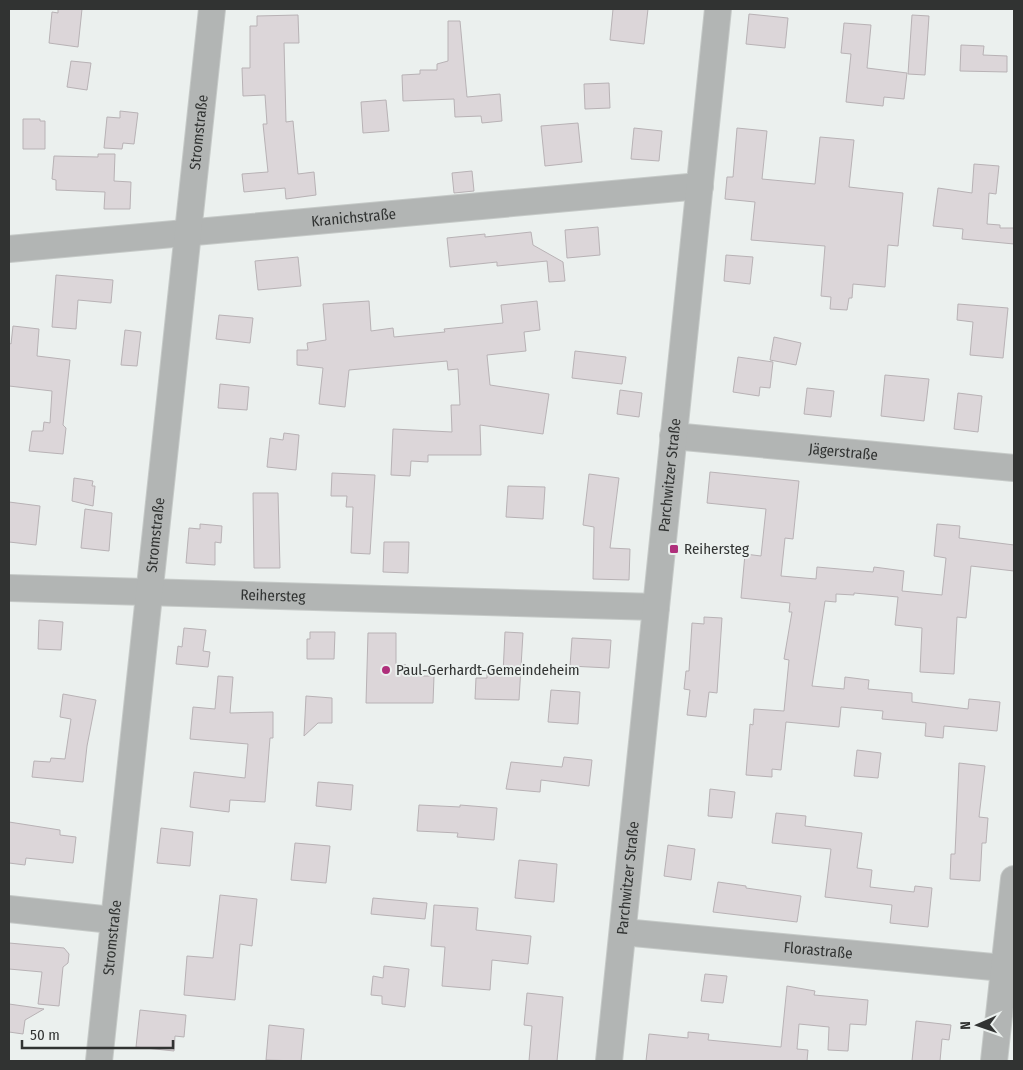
<svg xmlns="http://www.w3.org/2000/svg" width="1023" height="1070" viewBox="0 0 1023 1070" font-family="'Fira Sans Condensed',sans-serif">
<style>
.building{fill:#dcd6d9;stroke:#b8b2b5}
.lines{fill:none;stroke-linecap:round;stroke-linejoin:round}
.minor-casing{stroke:#c6cac8;stroke-width:28}
.minor{stroke:#b2b5b4;stroke-width:26}
.poi-dot{fill:#af2f7b;stroke:#ebf0ee;stroke-width:2}
.labels{text-anchor:middle;stroke-width:4;stroke-linejoin:round;paint-order:stroke}
.street-label{font-size:15px;fill:#313332;stroke:#ebf0ee}
.poi-label{font-size:15px;fill:#313332;stroke:#ebf0ee;text-anchor:start}
</style>
<rect width="100%" height="100%" fill="#ebf0ee"/>
<!-- building -->
<g class="building">
<path d="M58,9H82L78,47L49,43L52,12L58,13Z"/>
<path d="M613,9H648L644,44L610,40Z"/>
<path d="M749,14L788,18L785,48L746,44Z"/>
<path d="M298,15L299,43H284L286,122L293,121L298,174L314,172L316,195L286,199L285,188L244,192L242,174L268,172L263,124H267L265,95L243,96L242,68H250V26H257V16Z"/>
<path d="M912,15L929,16L925,75L908,74Z"/>
<path d="M448,21H460L467,97L500,94L502,121L482,123L481,116L455,117L454,99L403,101L402,75L420,74V70H437V64L448,61Z"/>
<path d="M844,23L871,25L867,68L907,73L904,99L884,97L883,106L846,102L851,54L841,53Z"/>
<path d="M961,45L984,46L983,55L1007,56V72L960,71Z"/>
<path d="M71,61L91,63L87,90L67,87Z"/>
<path d="M609,83L610,108L585,109L584,84Z"/>
<path d="M386,100L389,131L363,133L361,102Z"/>
<path d="M120,111L138,113L134,144L123,143L122,149L104,148L107,117L120,118Z"/>
<path d="M23,119H40V121H45V149H23Z"/>
<path d="M578,123L582,162L545,166L541,126Z"/>
<path d="M634,128L662,131L659,161L631,159Z"/>
<path d="M737,128L767,131L762,179L815,184L820,137L854,140L849,187L903,193L898,246L888,245L885,287L853,284L852,298H849L847,310L830,309L831,297L821,296L825,246L751,240L755,202L725,199L727,177H733Z"/>
<path d="M98,154H115L114,181L131,182L130,209H104L105,192L56,190V180L52,179L54,156L98,157Z"/>
<path d="M974,164L999,166L996,194L989,193L987,224L1000,225V228H1014V244L962,239L963,229L933,226L938,188L972,193Z"/>
<path d="M472,171L474,191L454,193L452,173Z"/>
<path d="M598,227L600,255L567,258L565,230Z"/>
<path d="M531,232L533,245L563,262L565,281L549,282L547,261L497,266V262L450,267L447,238L485,234V237Z"/>
<path d="M726,255L753,257L750,284L724,281Z"/>
<path d="M298,257L301,286L258,290L255,261Z"/>
<path d="M56,275L113,280L111,303L78,300L76,329L52,327Z"/>
<path d="M369,301L371,331L393,328L394,337L445,332L444,329L503,323L501,305L537,301L540,330L524,332L526,351L487,355L490,385L549,394L543,434L480,425L481,455H428V462L411,461L410,476L391,475L393,429L452,432L451,405H460L458,369L448,370L447,361L349,370L345,407L319,404L323,368L297,365V350H308L307,343L326,340L323,304Z"/>
<path d="M958,304L1008,308L1003,358L970,355L973,322L957,320Z"/>
<path d="M219,315L253,318L250,343L216,339Z"/>
<path d="M13,326L39,329L37,356L70,360L63,425L66,428L63,454L29,451L32,431H43L44,422L50,423L52,391L9,386V343L11,344Z"/>
<path d="M125,330L141,332L137,366L121,365Z"/>
<path d="M774,337L801,343L796,365L770,360Z"/>
<path d="M575,351L626,357L622,384L572,378Z"/>
<path d="M738,357L773,362L770,388L760,387L759,396L733,392Z"/>
<path d="M885,375L929,379L924,421L881,416Z"/>
<path d="M220,384L249,387L247,410L218,408Z"/>
<path d="M807,388L834,391L831,417L804,414Z"/>
<path d="M620,390L642,393L639,417L617,414Z"/>
<path d="M958,393L982,396L978,432L954,429Z"/>
<path d="M284,433L299,435L296,470L267,467L270,438L283,440Z"/>
<path d="M710,472L799,481L793,539L785,538L781,576L816,579L817,567L873,572L874,567L904,571L902,591L942,595L946,558L934,556L937,524L960,526L959,538L1014,545V571L971,566L966,618L957,617L954,674L920,672L922,628L895,625L898,597L854,593V595L836,594V602L825,601L812,686L844,689L845,677L869,680L868,689L912,693V702L968,709L969,699L1000,702L997,731L944,726L943,738L925,736L926,723L882,719L883,711L841,707L839,727L786,722L781,770L772,769V777L746,775L750,724L753,725L754,709L784,711L789,660L784,659L792,612H789L790,603L741,598L745,554L761,556L766,509L707,503Z"/>
<path d="M332,473L375,475L370,554L351,553L353,507H346L347,496H331Z"/>
<path d="M589,474L619,478L610,548L630,549L629,580L593,579L594,527L583,525Z"/>
<path d="M74,478L93,481L92,486H95L93,506L72,501Z"/>
<path d="M508,486L545,487L543,519L506,517Z"/>
<path d="M253,493H278L280,568H254Z"/>
<path d="M9,502L40,506L36,545L9,542Z"/>
<path d="M85,509L112,513L109,551L81,548Z"/>
<path d="M200,524L222,526L221,543L215,542V565L186,563L189,528L200,529Z"/>
<path d="M384,542H409L408,573L383,572Z"/>
<path d="M704,617L722,618L717,693L709,692L706,717L687,715L690,690L684,689L686,671H689L692,623L704,624Z"/>
<path d="M39,620L63,622L61,650L38,649Z"/>
<path d="M184,628L206,630L203,651L210,652L208,667L176,664L178,646L182,647Z"/>
<path d="M310,632H335L334,659H307V639H310Z"/>
<path d="M505,632L523,633L519,700L475,699L476,678H487V673L503,674Z"/>
<path d="M368,633H396V664L406,665V676H434L433,703H366Z"/>
<path d="M572,638L611,640L609,668L570,666Z"/>
<path d="M218,676L233,677L230,713L273,712V738H270L265,802L230,800L229,812L190,807L194,772L245,778L248,744L190,739L193,707L215,709Z"/>
<path d="M551,690L580,692L578,724L548,722Z"/>
<path d="M63,694L96,700L87,746L83,782L32,777L34,761L50,762L51,758L65,759L71,719L60,717Z"/>
<path d="M306,696L332,698V723H318L304,736Z"/>
<path d="M857,750L881,753L878,778L854,776Z"/>
<path d="M564,757L592,760L589,786L541,780L540,792L506,789L511,762L562,767Z"/>
<path d="M959,763L985,766L979,817L988,818L986,843H982L980,881L950,879L951,854H955Z"/>
<path d="M318,782L353,785L351,810L316,806Z"/>
<path d="M710,789L735,792L732,818L708,816Z"/>
<path d="M419,805L460,807V805L497,808L494,840L457,837L458,833L417,831Z"/>
<path d="M776,813L806,816L805,826L862,833L857,868L872,870L870,887L914,892L915,886L932,888L928,927L890,923L892,905L825,897L831,849L772,843Z"/>
<path d="M9,822L60,830V835L76,837L73,863L26,858L25,865L9,863Z"/>
<path d="M161,828L193,832L190,866L157,863Z"/>
<path d="M295,843L330,846L326,883L291,880Z"/>
<path d="M668,845L695,849L691,880L664,876Z"/>
<path d="M519,860L557,864L554,902L515,898Z"/>
<path d="M718,882L746,886V888L801,896L797,922L713,912Z"/>
<path d="M220,895L257,899L252,946L240,944L235,1000L184,995L187,956L213,958Z"/>
<path d="M373,898L427,903L425,919L371,914Z"/>
<path d="M434,905L478,908L476,930L531,936L528,964L492,960L490,990L442,986L445,947L431,946Z"/>
<path d="M9,943L64,948L69,954L68,963L63,967L59,1006L38,1004L42,972L9,969Z"/>
<path d="M384,966L409,969L405,1007L382,1004V996L371,995L373,976L383,978Z"/>
<path d="M705,974L727,976L723,1003L701,1001Z"/>
<path d="M787,986L815,991L814,995L868,1000L866,1025L850,1024L848,1051L828,1050L829,1027L799,1024L797,1049L808,1050L807,1061H646L649,1034L688,1038V1032L709,1034L708,1040L781,1047Z"/>
<path d="M527,993L563,997L557,1061H529L532,1026L524,1025Z"/>
<path d="M9,1004L44,1009L25,1020L23,1034L9,1032Z"/>
<path d="M140,1010L186,1015L184,1037L175,1036L174,1051L136,1047Z"/>
<path d="M916,1021L951,1025L949,1040L942,1039L940,1061H912Z"/>
<path d="M269,1025L304,1029L301,1061L266,1060Z"/>
</g>
<g class="lines">
<defs>
<g id="minor">
<path id="s1" d="M9,249L700,186"/>
<path id="s2" d="M673,436L1014,468"/>
<path id="s3" d="M9,588L656,607"/>
<path d="M9,909L112,920"/>
<path id="s4" d="M623,932L1014,969"/>
<path id="s5" d="M99,1061L212,9"/>
<path id="s6" d="M609,1061L718,9"/>
<path d="M994,1061L1014,879"/>
</g>
</defs>
<!-- minor casing -->
<use href="#minor" class="minor-casing"/>
<!-- minor -->
<use href="#minor" class="minor"/>
</g>
<!-- markers -->
<g class="poi-dot">
<rect x="669" y="544" width="10" height="10" rx="2.5"/>
<circle cx="386" cy="670" r="5"/>
</g>
<g class="labels">
<!-- street labels -->
<g class="street-label">
<text dy="5" stroke="none"><textPath href="#s5" startOffset="934">Stromstraße</textPath></text>
<text dy="5" stroke="none"><textPath href="#s1" startOffset="346">Kranichstraße</textPath></text>
<text dy="5" stroke="none"><textPath href="#s2" startOffset="171">Jägerstraße</textPath></text>
<text dy="5" stroke="none"><textPath href="#s6" startOffset="589">Parchwitzer Straße</textPath></text>
<text dy="5" stroke="none"><textPath href="#s5" startOffset="529">Stromstraße</textPath></text>
<text dy="5" stroke="none"><textPath href="#s3" startOffset="264">Reihersteg</textPath></text>
<text dy="5" stroke="none"><textPath href="#s6" startOffset="184">Parchwitzer Straße</textPath></text>
<text dy="5" stroke="none"><textPath href="#s5" startOffset="124">Stromstraße</textPath></text>
<text dy="5" stroke="none"><textPath href="#s4" startOffset="196">Florastraße</textPath></text>
</g>
<!-- poi labels -->
<g class="poi-label">
<text x="684" y="554">Reihersteg</text>
<text x="396" y="675">Paul-Gerhardt-Gemeindeheim</text>
</g>
</g>
<!-- border -->
<rect width="1023" height="1070" fill="none" stroke="#313332" stroke-width="20"/>
<!-- north arrow -->
<g transform="translate(978 1025) rotate(268)" stroke="#ebf0ee" stroke-width="4" paint-order="stroke">
<path d="M0-4L9 19L0 12L-9 19Z" fill="#313332"/>
<text y="-8" font-size="14" font-weight="bold" text-anchor="middle" fill="#313332">N</text>
</g>
<!-- scale -->
<path d="M22 1040v8h151v-8" fill="none" stroke="#313332" stroke-width="2.5"/>
<text x="30" y="1040" font-size="15" fill="#313332" stroke="#ebf0ee" stroke-width="4" paint-order="stroke">50 m</text>
</svg>
